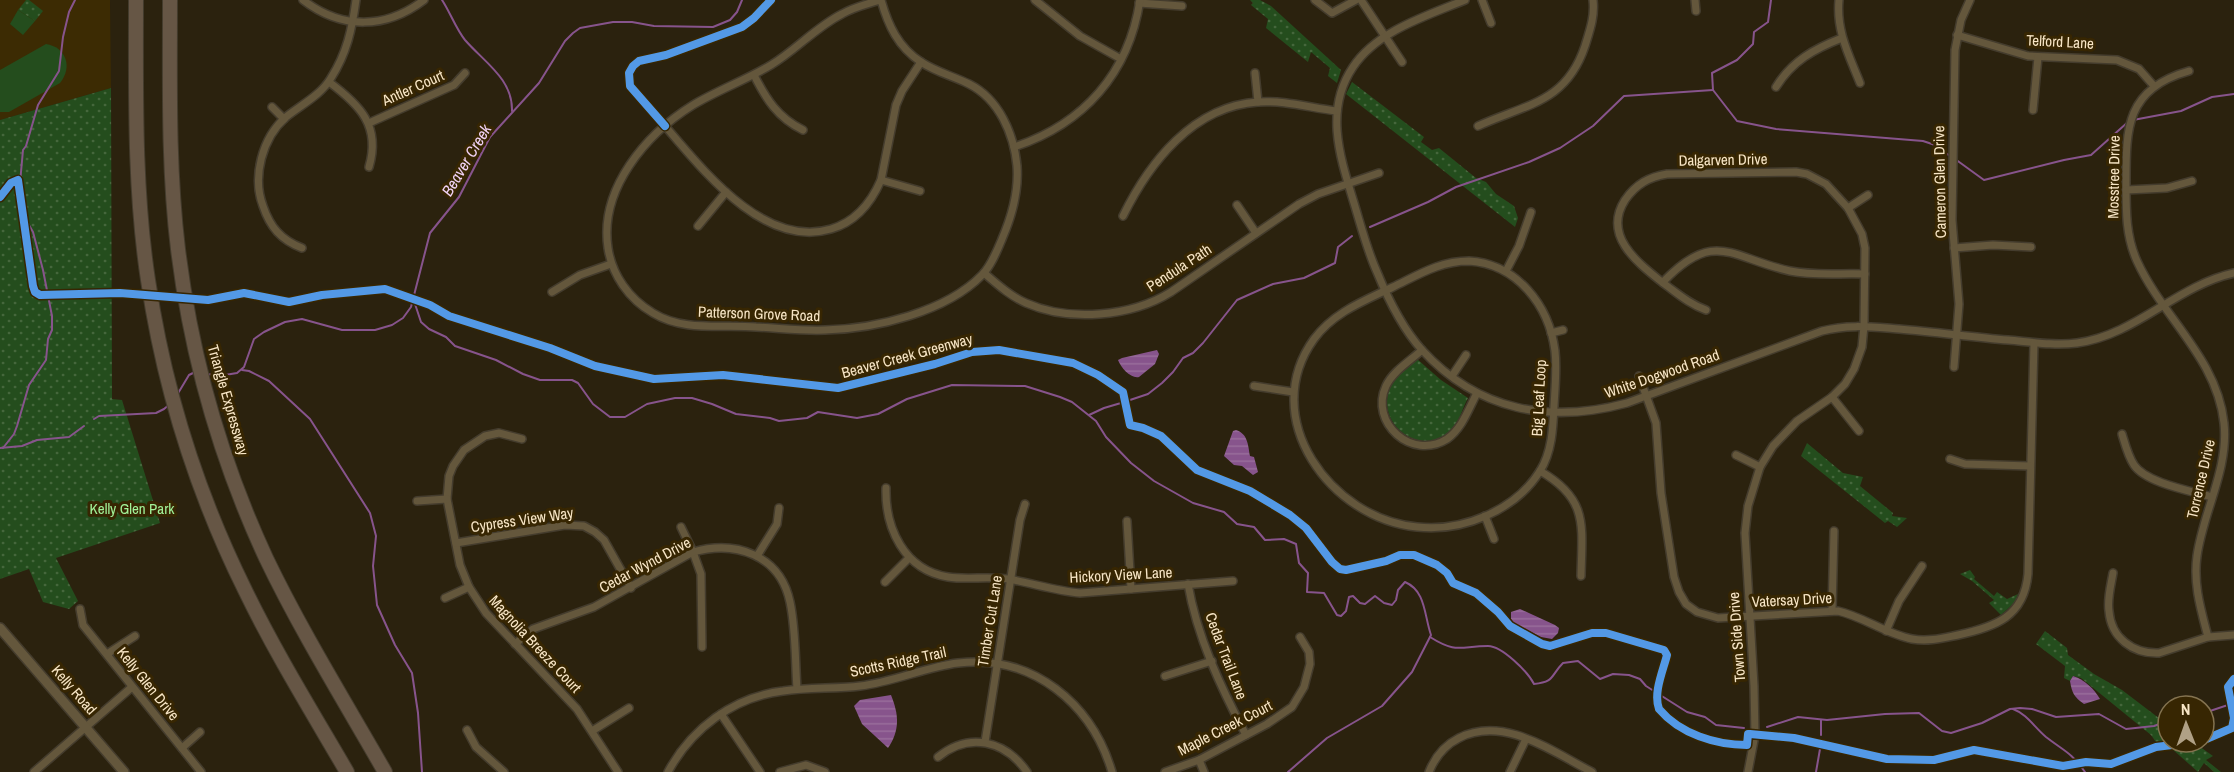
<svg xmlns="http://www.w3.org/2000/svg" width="2234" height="772" viewBox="0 0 2234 772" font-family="'Archivo Narrow',sans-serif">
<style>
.built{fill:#3c2b03}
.grass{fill:url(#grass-dots)}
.garden{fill:#244d1d}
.water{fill:url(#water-rules)}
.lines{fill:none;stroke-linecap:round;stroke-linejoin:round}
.stream{stroke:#87548c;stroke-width:2}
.minor-casing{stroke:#443c2d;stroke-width:10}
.tertiary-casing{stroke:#443c2d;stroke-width:12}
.motorway-casing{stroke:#443c2d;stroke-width:16}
.minor{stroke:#64573c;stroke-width:7}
.tertiary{stroke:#64573c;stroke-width:9}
.motorway{stroke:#665645;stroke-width:14}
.cycleway-casing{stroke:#372602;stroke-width:11}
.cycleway{stroke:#5399e6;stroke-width:8}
.labels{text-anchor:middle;stroke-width:6;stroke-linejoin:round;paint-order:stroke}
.street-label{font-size:15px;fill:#f8e6c6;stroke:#372602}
.park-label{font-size:15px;fill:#a1f298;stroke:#372602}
.water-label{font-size:16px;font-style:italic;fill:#f1d2f6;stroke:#372602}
</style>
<defs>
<pattern id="grass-dots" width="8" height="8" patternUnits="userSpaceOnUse" patternTransform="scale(1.5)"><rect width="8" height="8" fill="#244d1d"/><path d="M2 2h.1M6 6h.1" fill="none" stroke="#45673c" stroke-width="1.8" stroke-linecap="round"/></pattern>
<pattern id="water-rules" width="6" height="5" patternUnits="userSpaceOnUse" patternTransform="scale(1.5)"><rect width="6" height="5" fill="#87548c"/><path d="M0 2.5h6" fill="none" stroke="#996d9b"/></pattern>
</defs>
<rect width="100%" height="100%" fill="#2b220e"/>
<!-- built -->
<path class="built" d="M0,0H110L111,88L0,120Z"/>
<!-- grass -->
<g class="grass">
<path d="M26,0H29L43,11L35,21L18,10Z"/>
<path d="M1250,0H1260L1271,6L1341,70L1337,83L1328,76L1330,68L1311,52L1308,62L1266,28L1268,19L1251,5L1253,3Z"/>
<path d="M1352,82L1424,137L1421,142L1432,150L1439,148L1476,178L1486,182L1496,194L1514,206L1518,218L1515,227L1346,94Z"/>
<path d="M111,88L112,399L122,400L160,523L56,558L78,601L69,609L43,602L29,569L0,579V120Z"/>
<path d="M1417,359L1441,380L1468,398C1463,407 1460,419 1454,427C1425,462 1372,425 1391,385C1397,375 1408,367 1417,359Z"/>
<path d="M1807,443L1843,473L1863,477L1860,486L1893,513L1892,516L1907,518L1897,527L1888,521L1885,523L1801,456Z"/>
<path d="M1970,570L1975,577L1974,579L1994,596L1997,592L2007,599L2018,594L2015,602L2001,615L1989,603L1994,600L1972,581L1960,574Z"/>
<path d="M2045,631L2067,648L2068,655L2094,674L2122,690L2168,725V742H2188L2158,745L2151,735L2081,678L2073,676L2070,681L2064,678L2065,666L2036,644Z"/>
<path d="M2196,744L2213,756L2206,760L2221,772H2214L2204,763L2198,772L2171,748Z"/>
</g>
<!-- garden -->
<g class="garden">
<path d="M18,10L35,21L23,35L10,24Z"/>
<path d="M46,44C66,47 73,67 60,83L9,112H0V70Z"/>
</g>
<!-- water -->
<g class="water">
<path d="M1157,350L1159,354L1155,364L1139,377C1131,379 1121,368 1118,360L1122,358Z"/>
<path d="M1236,430C1248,434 1248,445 1250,456L1254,457L1258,472L1253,475L1242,466L1234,465L1224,456L1233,431Z"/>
<path d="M1520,609L1555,625L1559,628L1558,633L1552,639L1541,637L1513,623L1511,619V612Z"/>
<path d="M2073,676C2084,679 2094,689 2100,699L2084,704C2074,697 2072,693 2070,681Z"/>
<path d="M891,695C899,715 900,730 888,748L862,724L854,706L860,700Z"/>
</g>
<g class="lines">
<!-- stream -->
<g class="stream">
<path d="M442,0C450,12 456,29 465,40C484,62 513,79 512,111"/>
<path d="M1771,0L1768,22L1754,32L1753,44L1737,60L1712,73L1713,90L1737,121L1776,129L1923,141L1935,145L1950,156"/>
<path d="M2133,120L2181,111L2212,97L2234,94"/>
<path d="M1955,159L1984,180L2064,160L2091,155L2128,122"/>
<path d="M1370,227L1428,202L1456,187L1529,162L1560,148L1593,126L1624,96L1713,90"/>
<path d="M413,298L421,322L429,329L446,337L455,346L496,360L523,374L540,380H572L578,383L593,404L610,417H625L647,404L675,398H692L712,404L736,414L770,418L779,421L807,418L818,412L857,418L878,414L907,399L952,385L1025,386L1060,397L1072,402L1096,421L1106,437L1131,463L1154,481L1193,503L1224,512L1237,524L1254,527L1265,540L1284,539L1296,544L1299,563L1308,573L1307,592L1324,593L1337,615L1341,616L1346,611L1349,597L1353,596L1360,603L1365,604L1375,596L1384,603L1392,605L1396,600L1398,590L1405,582C1426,591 1424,615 1431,635L1412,672L1382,706L1327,738L1288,772"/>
<path d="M242,370L249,371L269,381L310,419L370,513L376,536L373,566L377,605L395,645L412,673L418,713L422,772"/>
<path d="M207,374L219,376L237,373L244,367L254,339L264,332L285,322L302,319L342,330H375L392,325L403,318L411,307L430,233L459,197L490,137L539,83L565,41L573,33L580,28L613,22H632L654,26L713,27L730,20L737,12L742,0"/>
<path d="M177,395L189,375L195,372"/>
<path d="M1130,400L1148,394L1162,383L1173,372L1183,358L1193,353L1203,343L1237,300L1273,284L1304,278L1335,263L1338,247L1352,236"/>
<path d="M1089,415L1104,408L1121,403"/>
<path d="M94,419L99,416L156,413L164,409L170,404"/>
<path d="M0,448L22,446L37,440L69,437L84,426"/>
<path d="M3,448L14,434L17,426L29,385L46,360L48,339L52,330V316L43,270L33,232L26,220L19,194L23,150L26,146L38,105L59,71L63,37L69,12L75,0"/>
<path d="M1430,637C1457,654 1460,646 1488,646C1502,646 1528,672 1534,684C1555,682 1550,676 1563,663L1578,661L1600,679L1613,674L1629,675L1640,679L1646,686L1687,712L1705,717L1716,725L1744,728"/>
<path d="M2013,709C2027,714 2035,728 2046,737C2064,751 2071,752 2085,772"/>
<path d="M2204,713L2234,703"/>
<path d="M1821,720V735"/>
<path d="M1767,727L1798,717L1827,720L1885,714L1919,713L1942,731L1951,733L1982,723L2010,709L2020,708L2032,709L2056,717L2099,714L2126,729L2154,726L2168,721"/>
<path d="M1816,772L1820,749"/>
</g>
<defs>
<g id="minor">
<path d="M303,0C342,30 386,29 424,0"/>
<path d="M880,0C868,4 854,7 842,14C816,27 796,50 771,65C746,80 718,90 693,105C646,134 599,189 608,248C612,275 629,299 653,313C684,332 721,324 756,327C779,328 802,331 825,330C875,329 946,312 982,275C991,266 997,251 1002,239C1012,216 1019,192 1017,166C1014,134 999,99 969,84C953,76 936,72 921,62C898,47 888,25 881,0"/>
<path d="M1035,0L1080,36L1121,59"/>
<path d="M1315,0L1332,13L1356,0"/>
<path d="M1361,0L1402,62"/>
<path d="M1465,0C1426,16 1377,31 1353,67C1324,110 1340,157 1354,203C1361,226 1367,250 1377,272C1388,299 1403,329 1422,350C1478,411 1550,424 1627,403L1822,331C1848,324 1872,327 1899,329C1936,332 1972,337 2008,340C2031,342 2054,346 2077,343C2136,335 2176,286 2234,273"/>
<path d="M1482,0L1491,23"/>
<path d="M1695,0L1696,11"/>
<path d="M1839,0C1836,31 1849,55 1860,83"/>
<path d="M1139,3L1182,6"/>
<path d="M1957,35L2028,56L2117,60L2139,69L2154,86"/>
<path d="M2189,71C2125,89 2126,129 2126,185C2126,211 2126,237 2137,261C2163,318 2217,358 2224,423C2229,469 2203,512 2197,556C2193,584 2201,610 2208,637"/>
<path d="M1255,73L1258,102"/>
<path d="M754,75C766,99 778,118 803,130"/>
<path d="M329,82C360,105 381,126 369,167"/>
<path d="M1776,87C1792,61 1814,49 1842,38"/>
<path d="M272,107L284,119"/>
<path d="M2033,110L2038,57"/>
<path d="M369,123L454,85L465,73"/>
<path d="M665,126C703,170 764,249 831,229C855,222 871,203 881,180L896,105L902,91L921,62"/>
<path d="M1478,126C1526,104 1566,103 1585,46C1590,30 1595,16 1593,0"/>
<path d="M1014,147C1084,124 1129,73 1140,0"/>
<path d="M881,180L920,191"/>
<path d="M2126,190L2167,188L2192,181"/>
<path d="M1237,205L1256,233"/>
<path d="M1848,208L1868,195"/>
<path d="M1123,216C1149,163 1193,106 1258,102C1284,100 1311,108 1337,111"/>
<path d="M698,226L726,192"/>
<path d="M302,248C281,240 270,227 263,206C252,177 262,138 286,117C301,105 321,95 331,78C347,53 352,29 356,0"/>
<path d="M1954,248L1993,245L2031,247"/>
<path d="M1469,261C1517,264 1549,305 1555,351C1557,369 1555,388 1554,406C1553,428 1552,452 1540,471C1515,511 1462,532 1417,527C1331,519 1257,418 1314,339C1334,312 1364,301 1393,287C1418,275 1440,261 1469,261Z"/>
<path d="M1506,271L1519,246L1531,212"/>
<path d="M984,273C997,284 1010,296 1026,303C1069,322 1131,317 1171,292L1299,204L1318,194L1379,173"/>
<path d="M1663,282C1715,228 1731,258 1790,271C1814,276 1840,273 1865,274"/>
<path d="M552,292L580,275L611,264"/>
<path d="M1706,310C1689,304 1677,293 1663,283C1638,263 1602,236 1625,200C1636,184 1649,177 1667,174L1796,172L1807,174L1826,184L1848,208L1862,234L1865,248L1864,326L1862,347L1854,369L1845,384L1832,397L1797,421L1773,446L1760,467L1748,506L1745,533L1754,686L1755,735L1748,772"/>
<path d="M1551,333L1563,330"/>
<path d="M1422,350C1410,361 1393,371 1386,386C1369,423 1412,461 1447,439C1462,429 1469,408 1477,393"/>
<path d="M1954,367L1959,304L1952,220L1955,50L1961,20L1970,0"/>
<path d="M1452,376L1466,355"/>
<path d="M1639,376L1656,423L1661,493L1674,577L1679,592L1686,604L1697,612L1718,618L1838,611C1864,617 1886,634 1912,639C1928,642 1943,638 1958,635C1995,627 2024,617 2028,574L2034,343"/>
<path d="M1254,386L1293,392"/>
<path d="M1832,397L1859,431"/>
<path d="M2122,434C2125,444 2128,456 2134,465C2146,483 2191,491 2212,497"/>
<path d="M522,439L499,433L485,436L464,450L453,466L449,476L447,499L460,565L469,587L486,613L577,709L618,772"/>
<path d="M1736,455L1760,467"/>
<path d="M1950,459L1965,464L2030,466"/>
<path d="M1540,471C1589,499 1582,526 1581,576"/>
<path d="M886,488C885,528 904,570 948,577C967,580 988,576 1008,579C1032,583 1055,591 1080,593L1233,581"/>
<path d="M417,501L447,499"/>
<path d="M1485,516L1494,539"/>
<path d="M1127,521L1131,589"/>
<path d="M681,527L693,552L701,574L702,647"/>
<path d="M456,543L565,525L584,526L595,532L604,540L631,588"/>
<path d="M757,556L777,524L779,508"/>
<path d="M2113,573C2111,585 2107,599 2109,611C2111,638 2133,654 2159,653L2208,637L2234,635"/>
<path d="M885,582L909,558"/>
<path d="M1188,584C1197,637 1221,688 1246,735"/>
<path d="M445,598L469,587"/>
<path d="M80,609L83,625L201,772"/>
<path d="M1832,611L1834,531"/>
<path d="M1886,631L1899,601L1922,566"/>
<path d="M515,644L533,629L594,607L693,552C736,540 780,555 790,602C796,630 795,661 797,689"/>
<path d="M107,654L135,636"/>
<path d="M1165,676L1212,661"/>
<path d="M721,714L760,772"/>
<path d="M467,730L476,747L504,772"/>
<path d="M592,731L629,708"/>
<path d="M985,742L1020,520L1025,504"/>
<path d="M182,748L200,732"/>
<path d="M938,757C969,732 1005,740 1027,772"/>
<path d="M1199,760L1204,772"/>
<path d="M34,772L132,687"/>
<path d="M668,772C691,729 733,697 783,691C809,687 835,689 860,686C894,682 925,667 958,663C1033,654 1092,704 1112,772"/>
<path d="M780,772L806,765L825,772"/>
<path d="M1165,772L1199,760L1267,724L1292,707L1304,687L1310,664L1309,652L1300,637"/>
<path d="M1429,772C1435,757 1445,745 1459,738C1504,715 1553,752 1592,772"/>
<path d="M1510,772L1526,739"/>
</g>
<path id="tertiary" d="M0,628L124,772"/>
<g id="motorway">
<path d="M136,0C136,93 134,188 148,280C164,388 197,493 245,590C275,652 312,712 347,772"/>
<path d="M170,0C170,83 168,167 178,249C191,355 221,461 266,558C301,631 345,702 385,772"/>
</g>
</defs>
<!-- minor casing -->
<use href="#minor" class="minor-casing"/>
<!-- tertiary casing -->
<use href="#tertiary" class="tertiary-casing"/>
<!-- motorway casing -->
<use href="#motorway" class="motorway-casing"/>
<!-- minor -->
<use href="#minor" class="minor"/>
<!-- tertiary -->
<use href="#tertiary" class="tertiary"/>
<!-- motorway -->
<use href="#motorway" class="motorway"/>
<defs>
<g id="cycleway">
<path d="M665,126L630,86L629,73L633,66L639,61L666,55L742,27L754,18L771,0"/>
<path d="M0,197L11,183L18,180L33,286L35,292L40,295L120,293L208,300L244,293L289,302L322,295L385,289L430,305L449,316L550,348L595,366L654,379L723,375L838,388L935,364L972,352L999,350L1073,363L1098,375L1123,392L1130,425L1143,428L1161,436L1197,470L1250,491L1290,515L1306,528L1332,562L1340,569L1346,570L1386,561L1400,555H1414L1437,565L1447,573L1453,583L1476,593L1498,612L1510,626L1542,644L1550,646L1592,633H1606L1664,650L1667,655C1663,671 1653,693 1659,709C1680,734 1716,745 1747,745L1748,734H1750L1794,738L1887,759L1934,760L1974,750L2063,766L2086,762L2111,764L2156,747L2196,742"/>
<path d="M2204,740L2232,728L2234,718L2228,687L2234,679"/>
</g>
</defs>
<!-- cycleway casing -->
<use href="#cycleway" class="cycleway-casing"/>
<!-- cycleway -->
<use href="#cycleway" class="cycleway"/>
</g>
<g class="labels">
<!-- street labels -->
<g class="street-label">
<text transform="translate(2060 42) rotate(3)" y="5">Telford Lane</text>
<text transform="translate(413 88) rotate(-24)" y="5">Antler Court</text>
<text transform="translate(1723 160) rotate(-1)" y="5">Dalgarven Drive</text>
<text transform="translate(2114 177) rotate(-89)" y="5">Mosstree Drive</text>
<text transform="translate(1940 182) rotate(-91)" y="5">Cameron Glen Drive</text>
<text transform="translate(1179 268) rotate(-33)" y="5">Pendula Path</text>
<text transform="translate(759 314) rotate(2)" y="5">Patterson Grove Road</text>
<text transform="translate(907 356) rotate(-15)" y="5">Beaver Creek Greenway</text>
<text transform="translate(1662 374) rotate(-19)" y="5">White Dogwood Road</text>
<text transform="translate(1539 398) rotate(-87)" y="5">Big Leaf Loop</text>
<text transform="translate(228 400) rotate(74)" y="5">Triangle Expressway</text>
<text transform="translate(2201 479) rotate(-77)" y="5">Torrence Drive</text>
<text transform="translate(522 520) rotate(-8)" y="5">Cypress View Way</text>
<text transform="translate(645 565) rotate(-28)" y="5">Cedar Wynd Drive</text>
<text transform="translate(1121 575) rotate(-3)" y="5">Hickory View Lane</text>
<text transform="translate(1792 600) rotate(-3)" y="5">Vatersay Drive</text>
<text transform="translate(990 621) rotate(-81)" y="5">Timber Cut Lane</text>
<text transform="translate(1737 637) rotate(-94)" y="5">Town Side Drive</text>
<text transform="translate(535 644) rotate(47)" y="5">Magnolia Breeze Court</text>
<text transform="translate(1226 656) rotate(69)" y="5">Cedar Trail Lane</text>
<text transform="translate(898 662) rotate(-12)" y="5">Scotts Ridge Trail</text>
<text transform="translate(148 684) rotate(51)" y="5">Kelly Glen Drive</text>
<text transform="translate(74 690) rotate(49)" y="5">Kelly Road</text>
<text transform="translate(1225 728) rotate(-27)" y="5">Maple Creek Court</text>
</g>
<!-- park labels -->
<g class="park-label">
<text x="132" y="514">Kelly Glen Park</text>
</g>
<!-- water labels -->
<g class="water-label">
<text transform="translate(466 160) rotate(-59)" y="6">Beaver Creek</text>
</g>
</g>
<!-- north arrow -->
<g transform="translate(2186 724) rotate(359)"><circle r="28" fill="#372602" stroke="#847350" stroke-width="1.5"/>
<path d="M0-4.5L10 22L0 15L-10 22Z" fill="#b0a186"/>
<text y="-9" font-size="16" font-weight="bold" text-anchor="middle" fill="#f8e6c6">N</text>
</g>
</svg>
